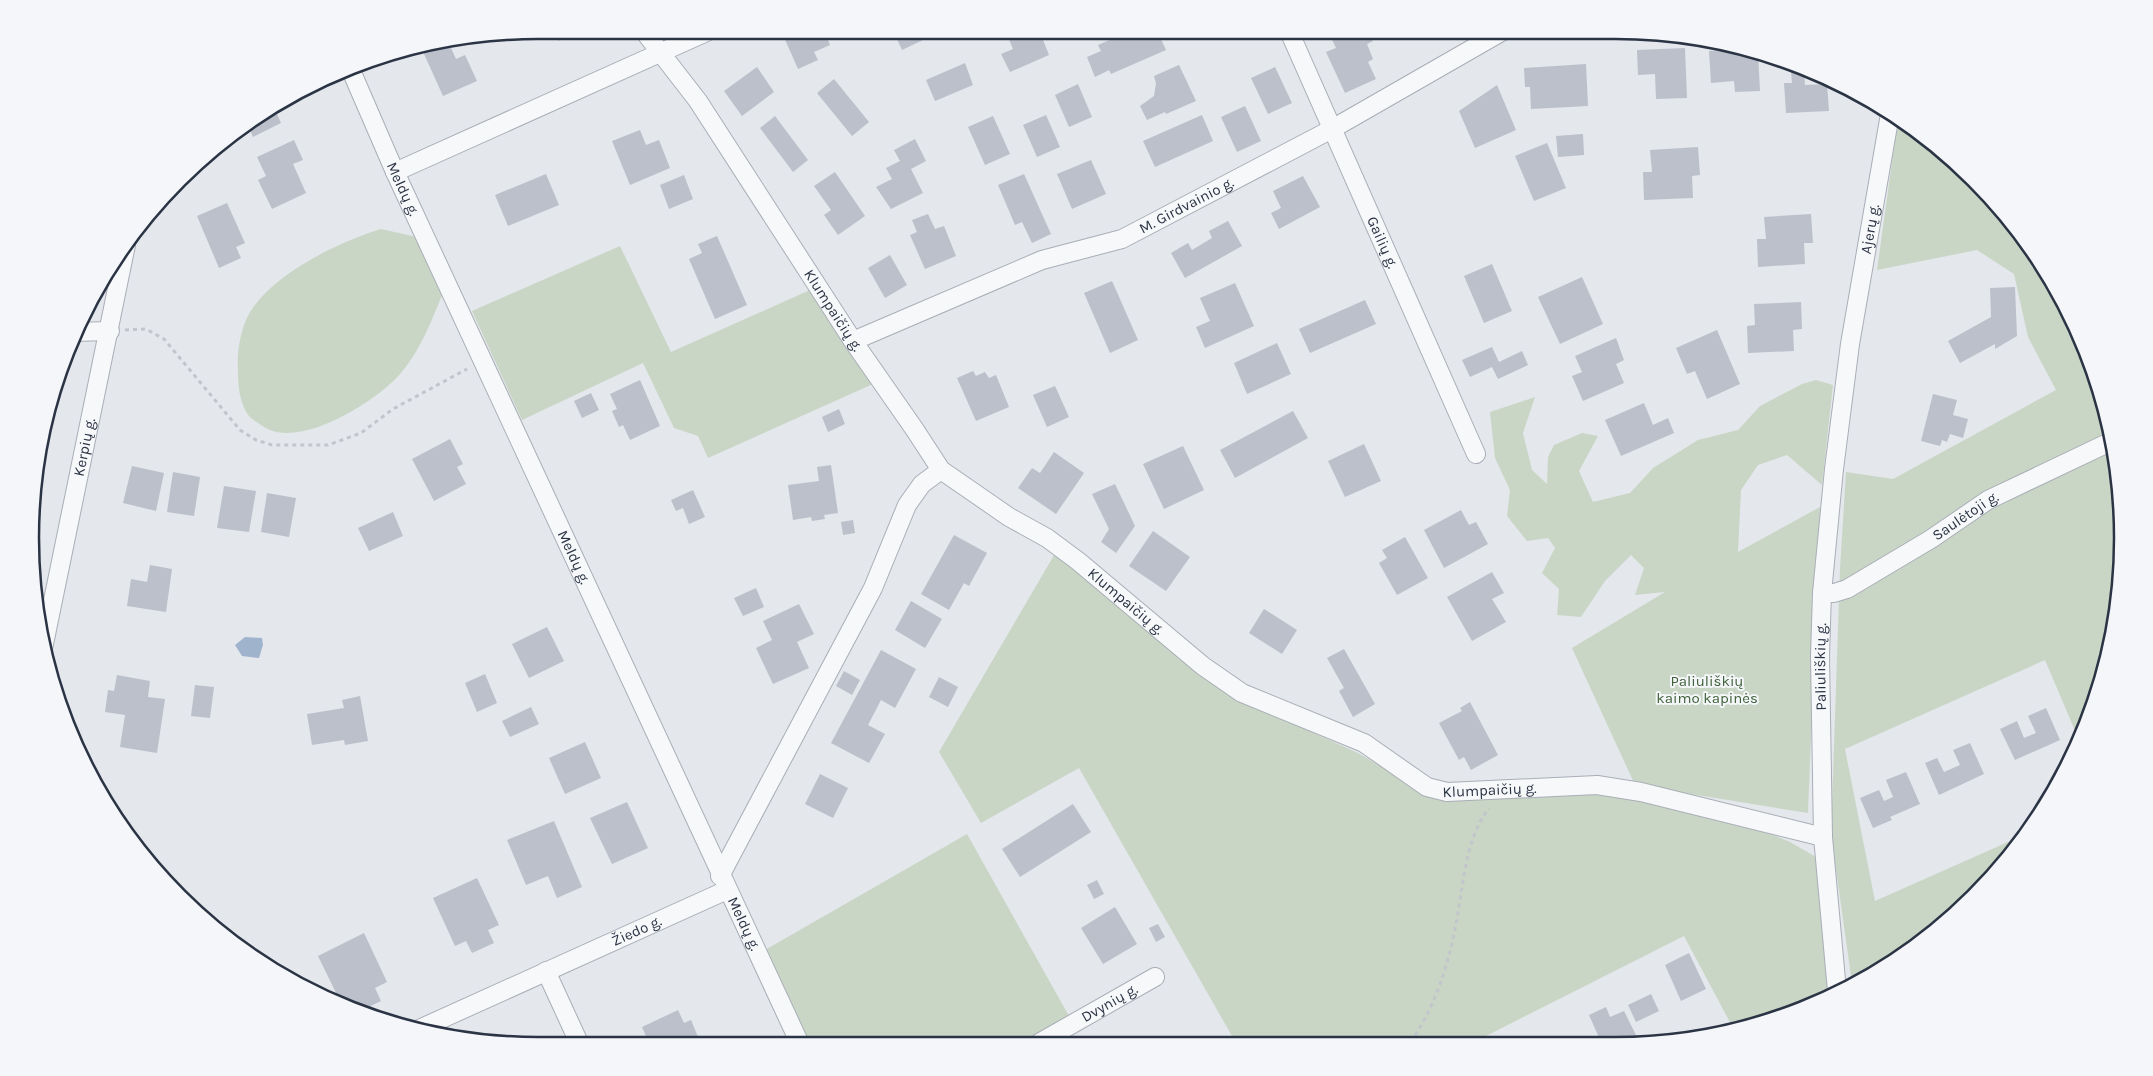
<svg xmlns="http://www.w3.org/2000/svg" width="2153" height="1076" viewBox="0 0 2153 1076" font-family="Karla,sans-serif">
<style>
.green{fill:#c9d6c5}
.water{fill:#9fb4cc}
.building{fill:#bbc0ca}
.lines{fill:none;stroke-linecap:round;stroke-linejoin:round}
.minor-casing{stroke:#a9aeb7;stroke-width:20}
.path{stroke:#c2c5cb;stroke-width:3;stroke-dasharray:4 4;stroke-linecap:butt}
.minor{stroke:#f7f8fa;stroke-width:18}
.labels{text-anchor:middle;stroke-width:4;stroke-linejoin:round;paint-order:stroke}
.street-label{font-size:15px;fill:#2b3445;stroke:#f4f6f9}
.park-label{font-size:15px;fill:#3f6138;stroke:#f4f6f9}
.rim{fill:none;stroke:#2b3445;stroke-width:2.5}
</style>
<rect width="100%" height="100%" fill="#e4e7ec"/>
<!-- green -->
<g class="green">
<path d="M1898,119L1924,135L1997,203L2055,284L2096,374L2119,471L2122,571L2106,669L2079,740L2045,660L1845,749L1875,901L2026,834L2018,847L1924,941L1852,983L1831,834L1840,569L1846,472L1893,479L2056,390L2028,337L2014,274L1977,250L1877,270Z"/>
<path d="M381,229L417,237L443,293C431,322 421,349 401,373C378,400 307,445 270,430C265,428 256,422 251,418C240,407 238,386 238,372C237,353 239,338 246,320C265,277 338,242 381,229Z"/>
<path d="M620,246L671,352L810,290L873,384L708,458L698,436L674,428L643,363L522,420L472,311Z"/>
<path d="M1816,380L1833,385L1822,485L1787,455L1758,465L1741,490L1738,552L1820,507L1808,813L1635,785L1572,648L1665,592L1635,595L1644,568L1631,555L1605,581L1581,617L1557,615L1559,589L1542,573L1555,548L1548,538L1527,541L1507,516L1510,490L1495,458L1490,412L1535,397L1523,433L1532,470L1547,484L1548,457L1554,445L1582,433L1598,436L1579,471L1593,502L1630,493L1653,468L1698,440L1738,430L1760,406L1802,384Z"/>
<path d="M1057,550L1263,710L1358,753L1416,787L1593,793L1628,798L1752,826L1790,842L1816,857L1828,997L1809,1007L1733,1028L1684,936L1482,1038L1483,1042L1236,1043L1079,768L981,823L939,752Z"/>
<path d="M967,834L1069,1016L1023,1044H808L765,950Z"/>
</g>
<!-- water -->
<path class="water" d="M245,637L262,638L263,645L259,658L242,656L235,645Z"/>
<!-- building -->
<g class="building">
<path d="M552,30H575L559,41Z"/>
<path d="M803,30H824L830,45L814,52L818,60L798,69L783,35L793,31L794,34Z"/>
<path d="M893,30H918L923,40L902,50Z"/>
<path d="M1005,30H1039L1049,55L1010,72L1001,54L1013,49Z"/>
<path d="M1130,31H1157L1166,50L1111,74L1109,70L1095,77L1087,57L1101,51L1098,45Z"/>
<path d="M1328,31H1368L1373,41L1367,44L1373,59L1368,62L1376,79L1345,93L1326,52L1336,48Z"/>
<path d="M447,39L456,59L465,55L477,81L443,96L420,45Z"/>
<path d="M1685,48L1687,98L1656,99L1655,74L1638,75L1637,50Z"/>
<path d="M1751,49L1758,52L1760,91L1735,92L1734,81L1711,83L1709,51Z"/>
<path d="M965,63L973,85L935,101L926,80Z"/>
<path d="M1586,64L1588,106L1531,109L1530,87H1525L1524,68Z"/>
<path d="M1179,65L1196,101L1166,114L1165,112L1147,120L1140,106L1154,96L1156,83L1154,76Z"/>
<path d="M757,67L774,92L742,116L724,91Z"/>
<path d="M1275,67L1292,103L1268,114L1251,78Z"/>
<path d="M1804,70L1805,85L1827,84L1829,111L1786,113L1784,83H1792L1791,71Z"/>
<path d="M834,79L869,122L852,136L817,93Z"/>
<path d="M1078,84L1092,117L1069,127L1055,95Z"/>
<path d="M1497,85L1516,130L1475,148L1459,111Z"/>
<path d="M273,105L281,123L253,137L247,123Z"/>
<path d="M1245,106L1261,141L1237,152L1221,117Z"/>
<path d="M1046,115L1060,147L1037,157L1023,125Z"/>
<path d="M1202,115L1213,141L1155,167L1143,141Z"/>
<path d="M775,116L808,160L793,172L760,128Z"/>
<path d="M993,116L1010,154L985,165L968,127Z"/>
<path d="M640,130L646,145L659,140L670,168L630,185L612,141Z"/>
<path d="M1583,134L1584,155L1558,157L1556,136Z"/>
<path d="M915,139L926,161L911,169L923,193L891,209L876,187L892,179L886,168L900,161L894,150Z"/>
<path d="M294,140L303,160L293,164L306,193L272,209L258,180L266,176L257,157Z"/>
<path d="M1547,143L1566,188L1534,201L1515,156Z"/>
<path d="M1698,147L1700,175L1692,176L1693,198L1644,200L1643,172H1652L1650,150Z"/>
<path d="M1091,160L1106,194L1072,209L1057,174Z"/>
<path d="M835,172L865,216L838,235L824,215L831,210L814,186Z"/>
<path d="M546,174L559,205L508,226L495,195Z"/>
<path d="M1024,174L1051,234L1032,243L1022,222L1015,225L998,185Z"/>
<path d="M684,175L693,199L669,209L660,185Z"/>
<path d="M1303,176L1320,207L1279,229L1271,213L1281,208L1273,191Z"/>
<path d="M227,203L245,243L236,247L241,258L219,268L197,216Z"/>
<path d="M928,214L935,229L944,226L956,256L925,269L910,235L917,232L912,220Z"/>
<path d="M1811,214L1813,243H1804L1805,264L1758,267L1757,239H1766L1764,217Z"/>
<path d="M1228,221L1242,246L1185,278L1171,253L1188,243L1192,250L1212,238L1209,231Z"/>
<path d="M717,236L747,305L715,319L689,259L702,253L698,244Z"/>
<path d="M890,255L907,285L885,298L868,268Z"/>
<path d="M1492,264L1512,311L1484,323L1464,276Z"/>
<path d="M1582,277L1603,324L1560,344L1538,297Z"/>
<path d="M1112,281L1138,340L1110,353L1084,293Z"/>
<path d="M1235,283L1254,326L1205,348L1196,327L1210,321L1200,298Z"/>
<path d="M2015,287L2017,336L1995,349V344L1960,363L1948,341L1991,317L1990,288Z"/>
<path d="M1365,300L1376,324L1310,353L1299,329Z"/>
<path d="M1801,302L1802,329L1793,330L1794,351L1748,353L1747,326L1755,325L1754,304Z"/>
<path d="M1717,330L1740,384L1707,399L1695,371L1687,374L1676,348Z"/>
<path d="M1616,338L1624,360L1616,364L1624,383L1583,401L1572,376L1582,372L1575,356Z"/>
<path d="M1277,343L1291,374L1247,394L1234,363Z"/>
<path d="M1492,347L1499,362L1522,351L1528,365L1498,379L1492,367L1470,377L1462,360Z"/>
<path d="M973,371L976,376L985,372L989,378L996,375L1009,407L976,421L957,378Z"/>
<path d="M640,380L660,426L630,440L623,425L619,427L612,411L617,409L610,394Z"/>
<path d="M1055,386L1069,417L1047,427L1033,395Z"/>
<path d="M591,393L599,410L582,418L574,401Z"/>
<path d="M1933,394L1957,400L1953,415L1968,419L1963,438L1950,434L1947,442L1942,440L1940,446L1921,441Z"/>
<path d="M1644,403L1653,425L1668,418L1674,433L1621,456L1605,420Z"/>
<path d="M839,409L845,424L828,432L822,417Z"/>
<path d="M1293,411L1308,438L1235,478L1220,450Z"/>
<path d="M450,439L463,464L457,467L466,484L434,501L412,459Z"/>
<path d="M1364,444L1381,481L1345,497L1328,461Z"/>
<path d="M1183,446L1204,490L1164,509L1143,464Z"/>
<path d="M1054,452L1084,473L1056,514L1018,488L1032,468L1040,473Z"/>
<path d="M831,465L838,513L824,515L825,519L812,521L811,517L793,520L788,485L819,481L817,467Z"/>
<path d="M132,466L164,473L156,511L123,503Z"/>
<path d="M173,472L200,477L194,516L167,512Z"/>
<path d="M1115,484L1135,526L1116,553L1101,542L1109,529L1092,494Z"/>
<path d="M224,486L256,491L249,532L217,528Z"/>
<path d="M693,490L705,517L689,524L683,508L676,511L671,500Z"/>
<path d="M267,493L296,498L289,537L261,532Z"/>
<path d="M1461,510L1469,525L1476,522L1488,544L1444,568L1424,530Z"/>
<path d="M393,512L403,536L369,551L358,528Z"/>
<path d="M853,520L855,533L843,535L841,522Z"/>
<path d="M1153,531L1190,557L1166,591L1129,566Z"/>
<path d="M954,535L987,553L969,586L964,583L949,610L921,594Z"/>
<path d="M1405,537L1428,578L1397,595L1379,563L1387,558L1382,550Z"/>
<path d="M150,565L172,569L166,612L127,606L131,579L147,582Z"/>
<path d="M1492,572L1504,593L1492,599L1506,622L1472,641L1447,597Z"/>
<path d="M756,588L764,607L743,616L734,598Z"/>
<path d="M911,601L942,619L925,648L895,630Z"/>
<path d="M799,604L814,634L797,642L809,668L773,684L756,648L772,640L763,621Z"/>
<path d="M1264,609L1297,630L1282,654L1249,633Z"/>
<path d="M547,627L564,661L529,678L512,644Z"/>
<path d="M1344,649L1375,704L1353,717L1339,691L1344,688L1327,658Z"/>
<path d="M881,650L916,669L895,708L881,700L868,725L885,734L869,763L831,743Z"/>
<path d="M844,671L860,680L852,695L836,686Z"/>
<path d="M485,674L497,703L477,712L465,683Z"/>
<path d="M117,675L150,681L148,697L165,699L157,753L120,747L125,715L105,712L108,690L114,691Z"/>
<path d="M939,677L958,687L948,707L929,697Z"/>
<path d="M195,685L214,687L210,718L191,716Z"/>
<path d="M360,696L368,741L345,745L344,740L312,745L307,714L344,708L342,700Z"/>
<path d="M1470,702L1498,755L1471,770L1464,757L1459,760L1439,723L1462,711L1460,708Z"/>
<path d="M531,707L539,724L510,737L502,721Z"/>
<path d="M2046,708L2060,740L2015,760L2000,729L2017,721L2024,738L2036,733L2028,716Z"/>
<path d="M585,742L601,778L565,794L549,758Z"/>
<path d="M1970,743L1984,774L1939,795L1925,763L1937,758L1944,772L1960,765L1953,750Z"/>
<path d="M1906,772L1920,804L1890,817L1892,820L1873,828L1860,798L1879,790L1884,801L1893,797L1886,780Z"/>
<path d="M820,774L848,788L833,818L805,804Z"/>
<path d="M627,802L648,848L612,864L590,818Z"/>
<path d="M1073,804L1091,832L1020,877L1002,849Z"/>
<path d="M554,821L582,887L557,898L548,876L526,885L507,840Z"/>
<path d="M477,878L499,925L488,930L494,943L472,953L466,941L455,946L433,898Z"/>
<path d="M1097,880L1104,894L1094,899L1087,885Z"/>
<path d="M1115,907L1137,944L1103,964L1081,928Z"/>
<path d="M1158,924L1165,937L1156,942L1149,928Z"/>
<path d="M364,933L387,982L375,988L381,1001L360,1011L356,1010L351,999L341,1003L318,956Z"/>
<path d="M1689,953L1706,989L1681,1001L1665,965Z"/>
<path d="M1651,994L1659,1011L1636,1022L1628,1005Z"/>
<path d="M1606,1007L1610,1017L1624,1011L1637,1037L1626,1042H1601L1589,1015Z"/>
<path d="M678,1010L684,1023L691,1020L701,1044L650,1045L642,1027Z"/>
<path d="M1178,1037L1181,1043H1167Z"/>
</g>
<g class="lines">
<defs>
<g id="minor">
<path id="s1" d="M643,30L698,101L853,341L915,430L941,470L1009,517L1047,538L1078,561L1203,666L1242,693L1364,743L1427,787L1447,792L1597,785L1641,792L1823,837"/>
<path id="s2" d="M1289,31L1476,454"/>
<path id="s3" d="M350,68L395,172L800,1044"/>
<path d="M395,172L711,30"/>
<path d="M74,332L110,331"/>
<path id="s4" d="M853,341L1042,260L1122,239L1332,129L1503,31"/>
<path id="s5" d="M1822,593H1834L1847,589L1931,539L1988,500L2112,441"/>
<path id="s6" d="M43,649L126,245"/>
<path d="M720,876L873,588L907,505L922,484L941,470"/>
<path d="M546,971L580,1045"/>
<path id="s7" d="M1837,991L1823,837L1820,656L1822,593L1834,469L1850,344L1890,114"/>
<path id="s8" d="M417,1030L727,890"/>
<path id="s9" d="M1039,1043L1155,977"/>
</g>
</defs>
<!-- minor casing -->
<use href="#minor" class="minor-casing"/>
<!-- path -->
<g class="path">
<path d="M125,330L146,329L164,339L240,430L256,440L272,445H328L361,433L393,409L467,369"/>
<path d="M1411,1042C1434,1007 1447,970 1455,929C1463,891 1464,840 1489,808"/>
</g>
<!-- minor -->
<use href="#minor" class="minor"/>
</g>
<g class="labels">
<!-- street labels -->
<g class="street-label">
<text dy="5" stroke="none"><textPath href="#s3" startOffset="132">Meldų g.</textPath></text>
<text dy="5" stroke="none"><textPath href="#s4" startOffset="361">M. Girdvainio g.</textPath></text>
<text dy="5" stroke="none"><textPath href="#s7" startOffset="766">Ajerų g.</textPath></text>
<text dy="5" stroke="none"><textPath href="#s2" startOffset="231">Gailių g.</textPath></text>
<text dy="5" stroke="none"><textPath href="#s1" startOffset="339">Klumpaičių g.</textPath></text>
<text dy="5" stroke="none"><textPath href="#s6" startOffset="206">Kerpių g.</textPath></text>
<text dy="5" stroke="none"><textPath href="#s5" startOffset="165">Saulėtoji g.</textPath></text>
<text dy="5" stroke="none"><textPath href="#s3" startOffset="538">Meldų g.</textPath></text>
<text dy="5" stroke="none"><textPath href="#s1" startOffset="759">Klumpaičių g.</textPath></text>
<text dy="5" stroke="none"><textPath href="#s7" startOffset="325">Paliuliškių g.</textPath></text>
<text dy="5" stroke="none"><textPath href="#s1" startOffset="1179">Klumpaičių g.</textPath></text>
<text dy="5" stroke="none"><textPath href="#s3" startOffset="942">Meldų g.</textPath></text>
<text dy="5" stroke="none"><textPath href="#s8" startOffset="241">Žiedo g.</textPath></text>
<text dy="5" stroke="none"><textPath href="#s9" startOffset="81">Dvynių g.</textPath></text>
</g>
<!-- park labels -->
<g class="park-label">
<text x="1707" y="686">Paliuliškių<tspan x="1707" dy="17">kaimo kapinės</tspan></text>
</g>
</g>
<!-- crop -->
<path d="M0 0H2153V1076H0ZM538 39H1615A499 499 0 0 1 2114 538V538A499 499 0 0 1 1615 1037H538A499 499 0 0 1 39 538V538A499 499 0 0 1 538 39Z" fill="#f4f6f9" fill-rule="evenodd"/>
<path class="rim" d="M538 39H1615A499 499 0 0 1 2114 538V538A499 499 0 0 1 1615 1037H538A499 499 0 0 1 39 538V538A499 499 0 0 1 538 39Z"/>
</svg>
